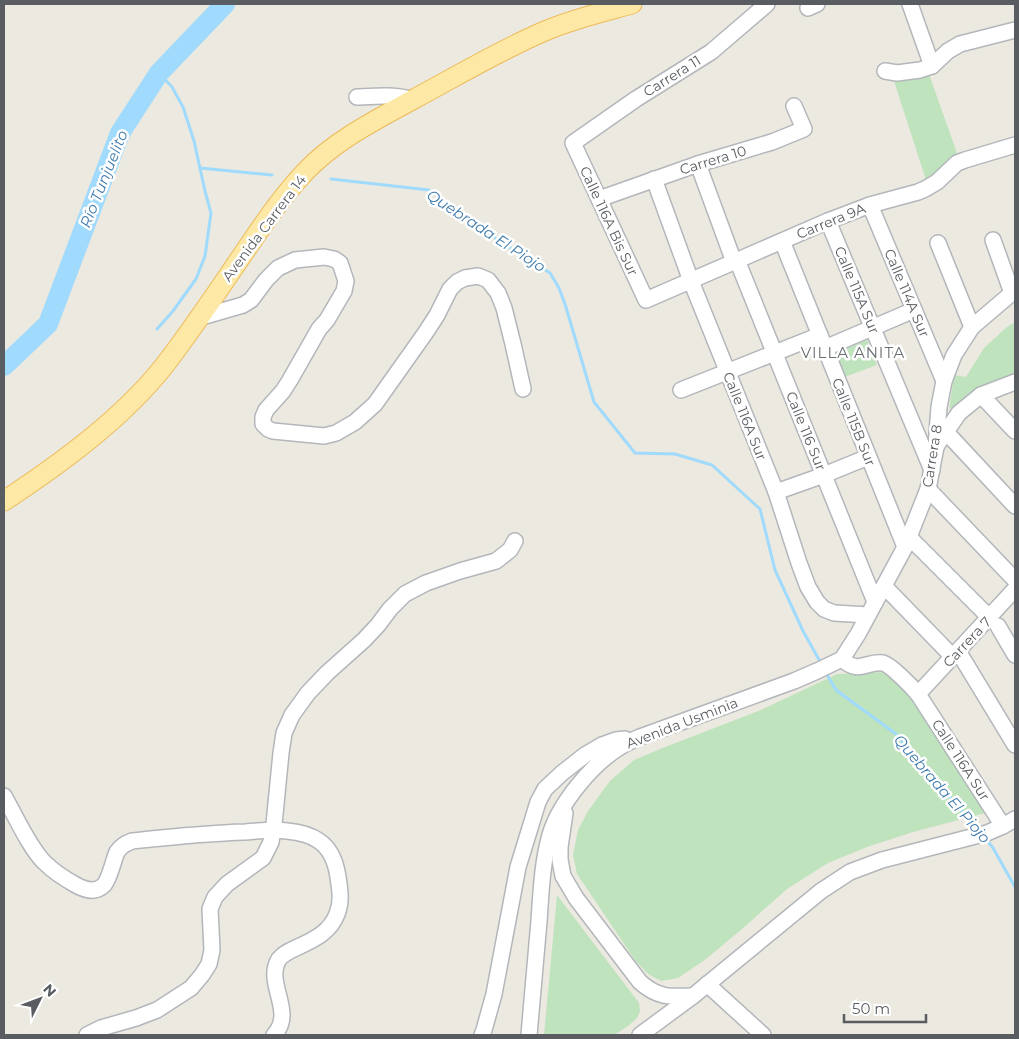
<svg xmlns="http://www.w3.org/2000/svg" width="1019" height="1039" viewBox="0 0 1019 1039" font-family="Montserrat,sans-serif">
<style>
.green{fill:#bfe3bd}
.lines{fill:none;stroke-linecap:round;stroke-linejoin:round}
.stream{stroke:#a0dafc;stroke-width:3}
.river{stroke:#a0dafc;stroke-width:20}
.minor-casing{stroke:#b3b7bb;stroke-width:18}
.major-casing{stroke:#edba58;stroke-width:21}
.minor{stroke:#fff;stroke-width:15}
.major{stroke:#fde9a5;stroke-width:19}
.labels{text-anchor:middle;stroke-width:5;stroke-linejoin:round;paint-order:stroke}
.street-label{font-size:14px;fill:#595d61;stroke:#fff}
.water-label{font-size:15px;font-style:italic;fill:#3f7bad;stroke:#fff}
.neighbourhood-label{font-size:15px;letter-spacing:1px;fill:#6a6f73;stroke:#fff}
</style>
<rect width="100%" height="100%" fill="#ece9e0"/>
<!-- green -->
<g class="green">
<path d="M929,74L958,156L926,180L893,78Z"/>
<path d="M1015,322V375L974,391L949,410L954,375L966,377L984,348L1007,327Z"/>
<path d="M867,340L877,365L842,378L832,354Z"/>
<path d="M885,672L919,702L989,812L913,832L867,847L828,863L787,889L742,929L706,959L678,978L661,981L648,974L635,960L577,874L573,855L578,830L588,811L610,781L634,760L660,749L761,710L837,674Z"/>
<path d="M557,895L639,1003L640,1011L637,1018L628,1026L614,1035H544Z"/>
</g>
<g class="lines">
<!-- stream -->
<g class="stream">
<path d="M200,168L272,175"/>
<path d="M331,179L429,190L499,241L550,273L559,288L565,304L594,402L635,453L675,454L712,465L760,509L775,570L803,631L822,665"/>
<path d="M157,329L173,311L196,279L205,256L211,213L205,191L194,141L183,107L172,87L159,73"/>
<path d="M826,673L836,690L896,734L978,830"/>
<path d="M986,839L993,848L1015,887"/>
</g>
<!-- river -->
<path class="river" d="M4,366L48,324L120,133L159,73L225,4"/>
<defs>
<g id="minor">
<path d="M767,4L711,52L636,99L573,143L646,300L828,221L870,205L918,192L925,189L937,182L957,163L965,160L1015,145"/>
<path d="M910,4L932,66"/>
<path d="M808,8L817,4"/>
<path d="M885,71L897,73L920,70L932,66L948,51L960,44L1015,30"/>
<path d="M357,97C376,96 395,94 414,100"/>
<path d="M698,164L734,262"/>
<path d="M654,179L691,281L776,492L799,563L808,587L817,602L824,609L834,613L868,615"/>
<path d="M599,199L698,164L772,142L804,129L794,106"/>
<path d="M870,205L944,381"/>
<path d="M828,221L932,470"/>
<path d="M993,240L1012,293"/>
<path d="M782,241L905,547"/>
<path d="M938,243L972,327"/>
<path d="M737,260L875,602"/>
<path d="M198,318L243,305L251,300L266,280L278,268L295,260L324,257L334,259L340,263L346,281L344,291L327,320L319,329L290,380L283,391L266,410L263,417V424L268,429L273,431L324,436L336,433L355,422L375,404L426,332L437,315L450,289L457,282L465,278L478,276L488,280L498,293L504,308L513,344L523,389"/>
<path d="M825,348L914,310"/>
<path d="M681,390L820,335"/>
<path d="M981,395L1015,431"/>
<path d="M946,432L1015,506"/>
<path d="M937,445L959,413L981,395L1015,382"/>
<path d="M928,489L1015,580"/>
<path d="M776,492L824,475L868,457"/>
<path d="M909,537L989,617"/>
<path d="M884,586L953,657"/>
<path d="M998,626L1015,655"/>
<path d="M958,651L1015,745"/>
<path d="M842,659C859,675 865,661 883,663C891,665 912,687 918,694L1003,826"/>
<path d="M918,694L1015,589"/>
<path d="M4,796C15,815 29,847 44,862C53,871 65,879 76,885C85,890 96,893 104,885C110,878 113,861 117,852C121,846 125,844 132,841C170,837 207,833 245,832C259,831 273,829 287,831C298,832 311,835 319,841C331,849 336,863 338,877C340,890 342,902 337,914C330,932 315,939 298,947C291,950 284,953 279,959C264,983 296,1012 274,1035"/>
<path d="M565,813L560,847V860L563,876L576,898L640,982C658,998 670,997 693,996"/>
<path d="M707,984L763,1035"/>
<path d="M87,1035L101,1028L136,1018L157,1010L191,988L202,975L209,964L212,950L210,909L215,897L227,884L263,858L271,842L274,824L281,753L284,733L292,715L308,693L327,673L364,640L378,625L390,609L405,594L426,583L460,571L496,561L510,550L515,541"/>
<path d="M482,1035L484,1030L494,994L518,867L538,802L545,789L562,773L585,755L602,745L616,740L625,739"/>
<path d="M529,1035C532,997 536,959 539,921C541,893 542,863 550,835C559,804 592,764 620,747C626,743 633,740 640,737L794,681L817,671L842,659L858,634L905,547L928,489L936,447L939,407L944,381L954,355L972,327L1012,293L1015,292"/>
<path d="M640,1035L693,996L821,891L850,872L882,860L987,833L1003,826L1015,819"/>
</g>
<path id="major" d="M4,501C60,464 122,419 164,366C195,326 223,283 252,241C268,217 285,193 305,172C335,140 376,120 414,99C457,76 500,50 545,31C573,19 603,12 632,4"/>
</defs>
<!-- minor casing -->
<use href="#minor" class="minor-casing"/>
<!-- major casing -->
<use href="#major" class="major-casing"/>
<!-- minor -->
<use href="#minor" class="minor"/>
<!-- major -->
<use href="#major" class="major"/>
</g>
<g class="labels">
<!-- street labels -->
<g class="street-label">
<text transform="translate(672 76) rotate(-32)" y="5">Carrera 11</text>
<text transform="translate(713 160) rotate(-17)" y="5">Carrera 10</text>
<text transform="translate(609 221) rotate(65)" y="5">Calle 116A Bis Sur</text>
<text transform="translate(831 221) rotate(-22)" y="5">Carrera 9A</text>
<text transform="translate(264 228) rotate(-53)" y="5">Avenida Carrera 14</text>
<text transform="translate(857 290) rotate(67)" y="5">Calle 115A Sur</text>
<text transform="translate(907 293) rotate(67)" y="5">Calle 114A Sur</text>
<text transform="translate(745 416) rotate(68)" y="5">Calle 116A Sur</text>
<text transform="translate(854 422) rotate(68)" y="5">Calle 115B Sur</text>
<text transform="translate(806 431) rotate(68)" y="5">Calle 116 Sur</text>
<text transform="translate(932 456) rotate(-81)" y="5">Carrera 8</text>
<text transform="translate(967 642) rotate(-47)" y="5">Carrera 7</text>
<text transform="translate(682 723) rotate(-21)" y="5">Avenida Usminia</text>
<text transform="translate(961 760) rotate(57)" y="5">Calle 116A Sur</text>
</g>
<!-- water labels -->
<g class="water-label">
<text transform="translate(104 179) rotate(-68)" y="5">Río Tunjuelito</text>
<text transform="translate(486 231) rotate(33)" y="5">Quebrada El Piojo</text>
<text transform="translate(942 789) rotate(49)" y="5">Quebrada El Piojo</text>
</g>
<!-- neighbourhood labels -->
<g class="neighbourhood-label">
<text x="853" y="358">VILLA ANITA</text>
</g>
</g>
<!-- border -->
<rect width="1019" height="1039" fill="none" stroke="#595d61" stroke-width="10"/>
<!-- north arrow -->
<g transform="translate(40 999) rotate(48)" stroke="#ffffff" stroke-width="4" paint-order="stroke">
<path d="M0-4L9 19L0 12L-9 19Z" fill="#595d61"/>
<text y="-8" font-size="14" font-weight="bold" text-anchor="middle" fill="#595d61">N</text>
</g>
<!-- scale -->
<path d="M844 1014v8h82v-8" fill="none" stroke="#595d61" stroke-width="2.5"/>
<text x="852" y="1014" font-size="15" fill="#595d61" stroke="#ffffff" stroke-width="4" paint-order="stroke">50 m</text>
</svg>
